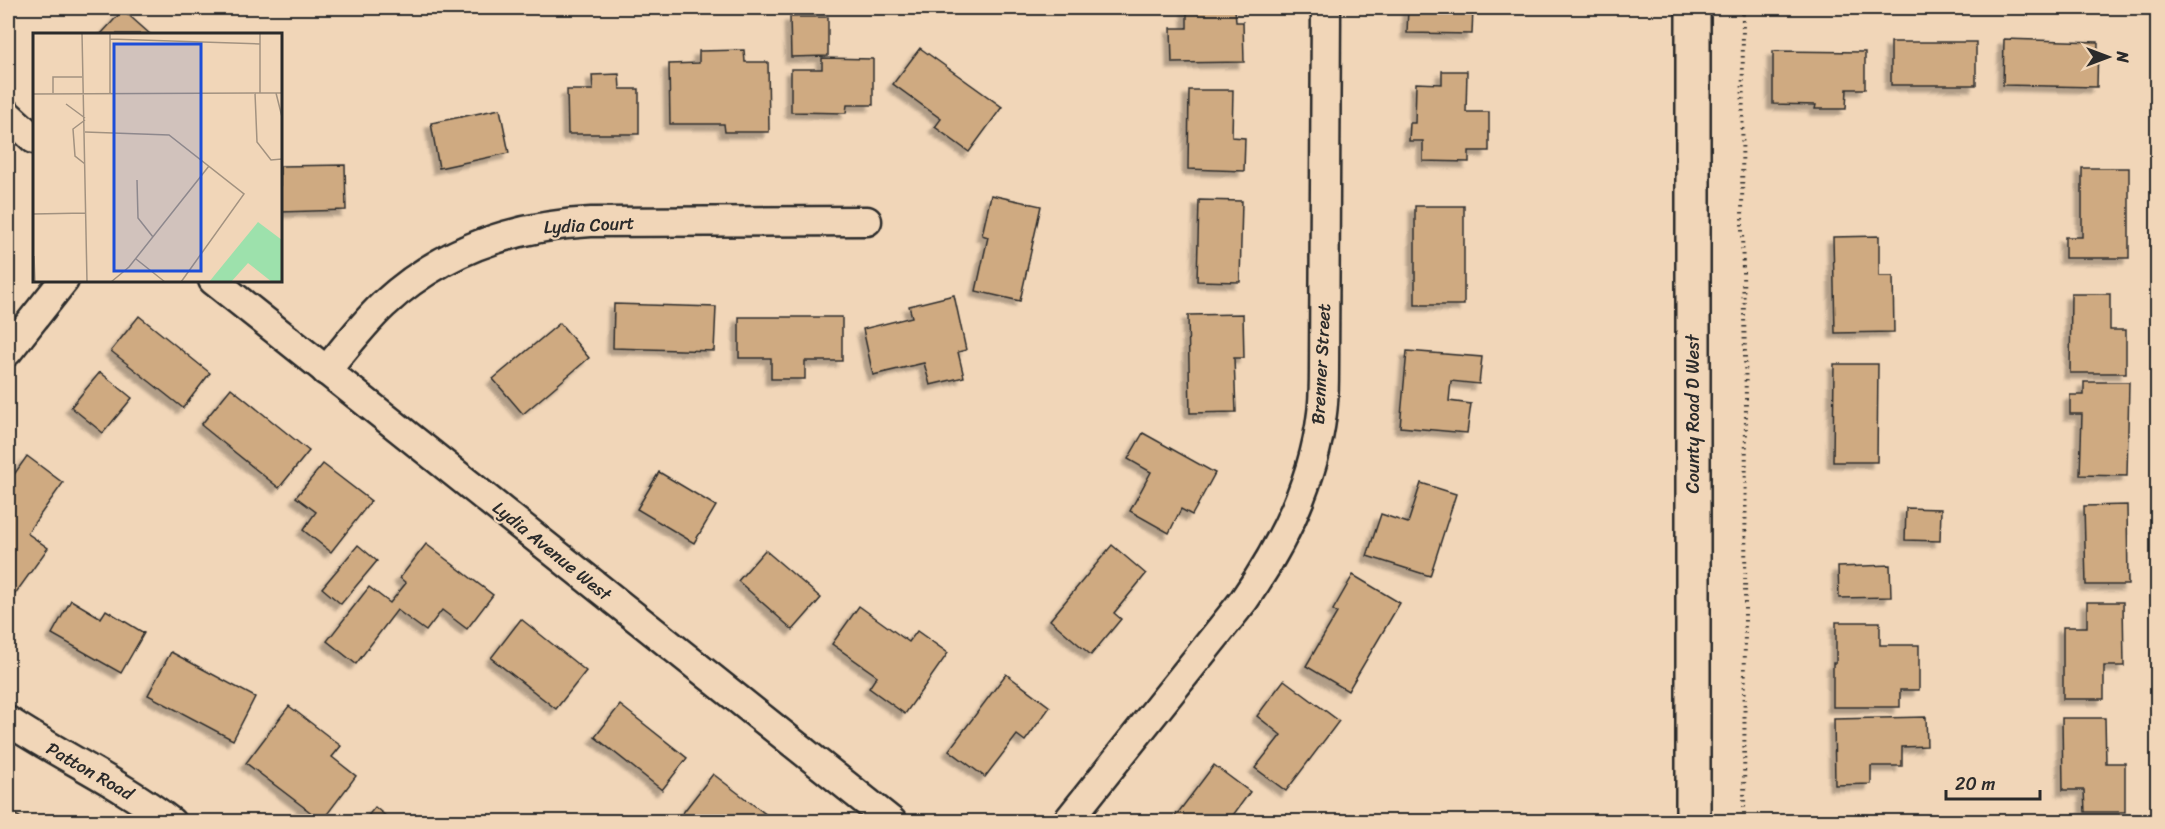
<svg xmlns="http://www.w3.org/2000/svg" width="2165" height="829" viewBox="0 0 2165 829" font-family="Sriracha,sans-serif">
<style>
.building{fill:#cfaa81;stroke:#2b2b2b;stroke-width:1.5;filter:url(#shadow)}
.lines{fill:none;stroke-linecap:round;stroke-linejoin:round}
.street-casing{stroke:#2b2b2b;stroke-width:33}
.secondary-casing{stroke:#2b2b2b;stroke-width:38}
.path{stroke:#2b2b2b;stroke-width:4;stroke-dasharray:1.5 4.5;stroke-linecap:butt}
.street{stroke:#f1d6b8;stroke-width:28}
.secondary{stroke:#f1d6b8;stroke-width:33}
.labels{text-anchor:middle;stroke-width:4.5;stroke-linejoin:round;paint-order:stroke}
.street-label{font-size:18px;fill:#2b2b2b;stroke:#f1d6b8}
.inset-road{fill:none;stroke:#a29280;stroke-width:1.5}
.view{fill:#1d4ed8;fill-opacity:0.15;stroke:#1d4ed8;stroke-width:3}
.inset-edge{fill:none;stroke:#2b2b2b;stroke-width:3}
</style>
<defs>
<filter id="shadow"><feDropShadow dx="-5.5" dy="5.5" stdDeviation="1.5" flood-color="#0004"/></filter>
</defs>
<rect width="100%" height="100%" fill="#f1d6b8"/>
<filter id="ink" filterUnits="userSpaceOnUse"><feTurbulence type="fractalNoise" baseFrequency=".0167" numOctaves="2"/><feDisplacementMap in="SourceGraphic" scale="12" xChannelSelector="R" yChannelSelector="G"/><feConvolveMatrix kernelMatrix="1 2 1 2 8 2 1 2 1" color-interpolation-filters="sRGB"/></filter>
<g filter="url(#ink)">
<!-- building -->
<g class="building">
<path d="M1187,8H1235L1236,22H1243L1244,62L1172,63L1171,28H1187Z"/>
<path d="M1408,8H1473L1472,34L1407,33Z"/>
<path d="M123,10L150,34H101Z"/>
<path d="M790,17H828V56L791,57Z"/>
<path d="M2004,39L2098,42L2097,87L2003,85Z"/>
<rect x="1891" y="42" width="85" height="43"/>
<path d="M920,48L1002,107L969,152L935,127L941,119L893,84Z"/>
<path d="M744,50L745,62H768L769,132H725L724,124H670L669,64L699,63V51Z"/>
<path d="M1773,51L1865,52V89H1847L1846,109H1815L1816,105L1773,104Z"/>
<path d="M822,58L873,59V105H847L846,113L791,112V69H822Z"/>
<path d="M1442,71H1467L1466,112H1489V151H1469V162L1423,161V141H1409L1410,123H1415L1416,83L1442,84Z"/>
<path d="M619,74L620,89H639V134H568L567,90H593L592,75Z"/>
<path d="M1189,90H1233L1232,137L1245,138L1244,171L1188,169Z"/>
<path d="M500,109L509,153L439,168L431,123Z"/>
<path d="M345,165L346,210L280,212V166Z"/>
<path d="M2082,168H2129V258H2065V237H2082Z"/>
<path d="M991,195L1041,206L1020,301L976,291L988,237L982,235Z"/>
<path d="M1199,200L1242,201L1240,282L1197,281Z"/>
<rect x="1415" y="206" width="49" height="99"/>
<path d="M1879,236V276H1893L1894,332L1835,333L1833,237Z"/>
<path d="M2071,294H2110V330H2126V373H2070Z"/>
<path d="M954,295L966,350L958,352L964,377L930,385L924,363L873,375L863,329L912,317L909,306Z"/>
<path d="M614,304L716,307L714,351L613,348Z"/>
<path d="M1243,314L1244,358H1234L1236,412L1190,413L1188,315Z"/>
<path d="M139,316L210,373L183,408L111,351Z"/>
<path d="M739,317H842V361H805V379H771V358H739Z"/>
<path d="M560,323L589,358L523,414L493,379Z"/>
<path d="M1407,351L1482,357L1479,384L1451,381L1449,401L1471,404L1467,433L1400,427Z"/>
<path d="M1834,364H1878L1877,462H1833Z"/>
<path d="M100,372L132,398L103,433L71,407Z"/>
<path d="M2084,382H2129L2127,476L2080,475L2082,414H2070V395H2084Z"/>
<path d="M231,388L309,451L279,488L201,425Z"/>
<path d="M1143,433L1215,473L1192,515L1181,509L1169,533L1130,511L1151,472L1128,459Z"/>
<path d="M27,456L63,483L27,533L48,548L15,594L8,588V483Z"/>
<path d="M323,464L371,501L331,552L303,530L316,512L296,497Z"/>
<path d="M659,472L716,506L694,543L637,509Z"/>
<path d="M1421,483L1456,494L1430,576L1367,556L1381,514L1408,523Z"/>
<path d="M2127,505L2128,585H2086L2084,506Z"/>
<path d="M1906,508L1941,509L1940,541L1905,540Z"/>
<path d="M426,544L493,595L467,629L442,610L426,631L397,610L356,664L327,641L369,587L390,603L406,583L400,578Z"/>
<path d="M358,545L377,561L341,604L322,588Z"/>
<path d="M1112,545L1146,574L1114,613L1121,619L1091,655L1050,620Z"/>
<path d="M765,550L821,598L793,630L738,581Z"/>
<path d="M1890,565L1891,597L1839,598L1838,567Z"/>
<path d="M1353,575L1400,603L1348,691L1306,666L1337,613L1333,610Z"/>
<path d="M71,600L101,618L106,610L144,633L121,673L52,634Z"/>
<path d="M2087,602H2123L2124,666H2104V699H2063V627H2087Z"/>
<path d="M859,606L909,642L917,631L948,653L905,714L869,688L877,676L832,644Z"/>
<path d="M521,619L586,671L556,709L491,658Z"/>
<path d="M1836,622H1880V645H1919V690H1900V707H1833V663H1836Z"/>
<path d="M171,652L255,697L233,740L148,695Z"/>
<path d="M1006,674L1050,707L1025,741L1017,735L985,777L949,750Z"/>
<path d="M1284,680L1339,721L1286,791L1255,768L1281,735L1257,716Z"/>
<path d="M620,705L687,758L662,790L595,737Z"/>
<path d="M289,706L341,746L332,757L356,776L322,821L246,763Z"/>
<path d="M1926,717L1927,746L1902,747V766H1871V784L1835,785L1834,719Z"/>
<path d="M2062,718H2105L2106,763H2125V812H2085L2084,790H2063Z"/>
<path d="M1214,765L1250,792L1228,822H1171Z"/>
<path d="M713,774L776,822H692L682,814Z"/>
<path d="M375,807L393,822H363Z"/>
<path d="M8,810L21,818L19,822H8Z"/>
</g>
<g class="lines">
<defs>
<g id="street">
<path d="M8,115L34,139"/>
<path d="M213,280L892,822"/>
<path d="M8,351L64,280"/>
<path d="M326,371C345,348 362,325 383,305C442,250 513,226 591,222L867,221"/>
<path d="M8,721C61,756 120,783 171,822"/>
<path d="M1067,822L1244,600C1283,544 1314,482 1322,413C1324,398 1324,382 1324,367L1326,8"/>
</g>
<path id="secondary" d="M1693,8V822"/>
</defs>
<!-- street casing -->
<use href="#street" class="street-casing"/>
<!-- secondary casing -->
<use href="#secondary" class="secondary-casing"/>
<!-- path -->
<path class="path" d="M1743,8L1742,231L1746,398L1744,822"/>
<!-- street -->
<use href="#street" class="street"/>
<!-- secondary -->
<use href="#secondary" class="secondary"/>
</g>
</g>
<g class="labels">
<!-- street labels -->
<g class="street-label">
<text transform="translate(589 225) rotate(-3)" y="6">Lydia Court</text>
<text transform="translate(1321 364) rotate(-87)" y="6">Brenner Street</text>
<text transform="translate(1693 414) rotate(-90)" y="6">County Road D West</text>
<text transform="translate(552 551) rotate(39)" y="6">Lydia Avenue West</text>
<text transform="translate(90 771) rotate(30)" y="6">Patton Road</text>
</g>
</g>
<!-- overview -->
<g transform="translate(33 33)">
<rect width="249" height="249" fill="#f1d6b8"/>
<path d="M225,189L249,207L248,249H239L215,230L198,249H176Z" fill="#9de1ac"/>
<path class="inset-road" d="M49,0L54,249M77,0V60M227,0V60M77,6L227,11M20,60V44H49M222,60L224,109L238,127L249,126M243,60L249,84M0,61L249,60M33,71L52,85M52,87L40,96L42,123L52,131M52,99L136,102L211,161L148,249M104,147L105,185L120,204M0,181L53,180M1,223L2,249M103,226L132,249M78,249L96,234L176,133"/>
<path class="view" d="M81,11H168V238H81Z"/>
<rect width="249" height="249" class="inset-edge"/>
</g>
<!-- margin -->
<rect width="2165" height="829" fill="none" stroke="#f1d6b8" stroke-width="30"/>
<rect x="15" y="15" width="2135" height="799" fill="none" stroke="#2b2b2b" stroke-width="2" filter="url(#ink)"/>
<!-- north arrow -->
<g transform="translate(2108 57) rotate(90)" stroke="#f1d6b8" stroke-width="4.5" paint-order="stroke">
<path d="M0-4.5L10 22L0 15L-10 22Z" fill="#2b2b2b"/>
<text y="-9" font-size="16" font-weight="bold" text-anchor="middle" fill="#2b2b2b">N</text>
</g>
<!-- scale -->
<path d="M1946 790v9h94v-9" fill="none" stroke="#2b2b2b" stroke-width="3"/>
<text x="1955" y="790" font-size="18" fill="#2b2b2b" stroke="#f1d6b8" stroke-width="4.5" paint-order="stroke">20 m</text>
</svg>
